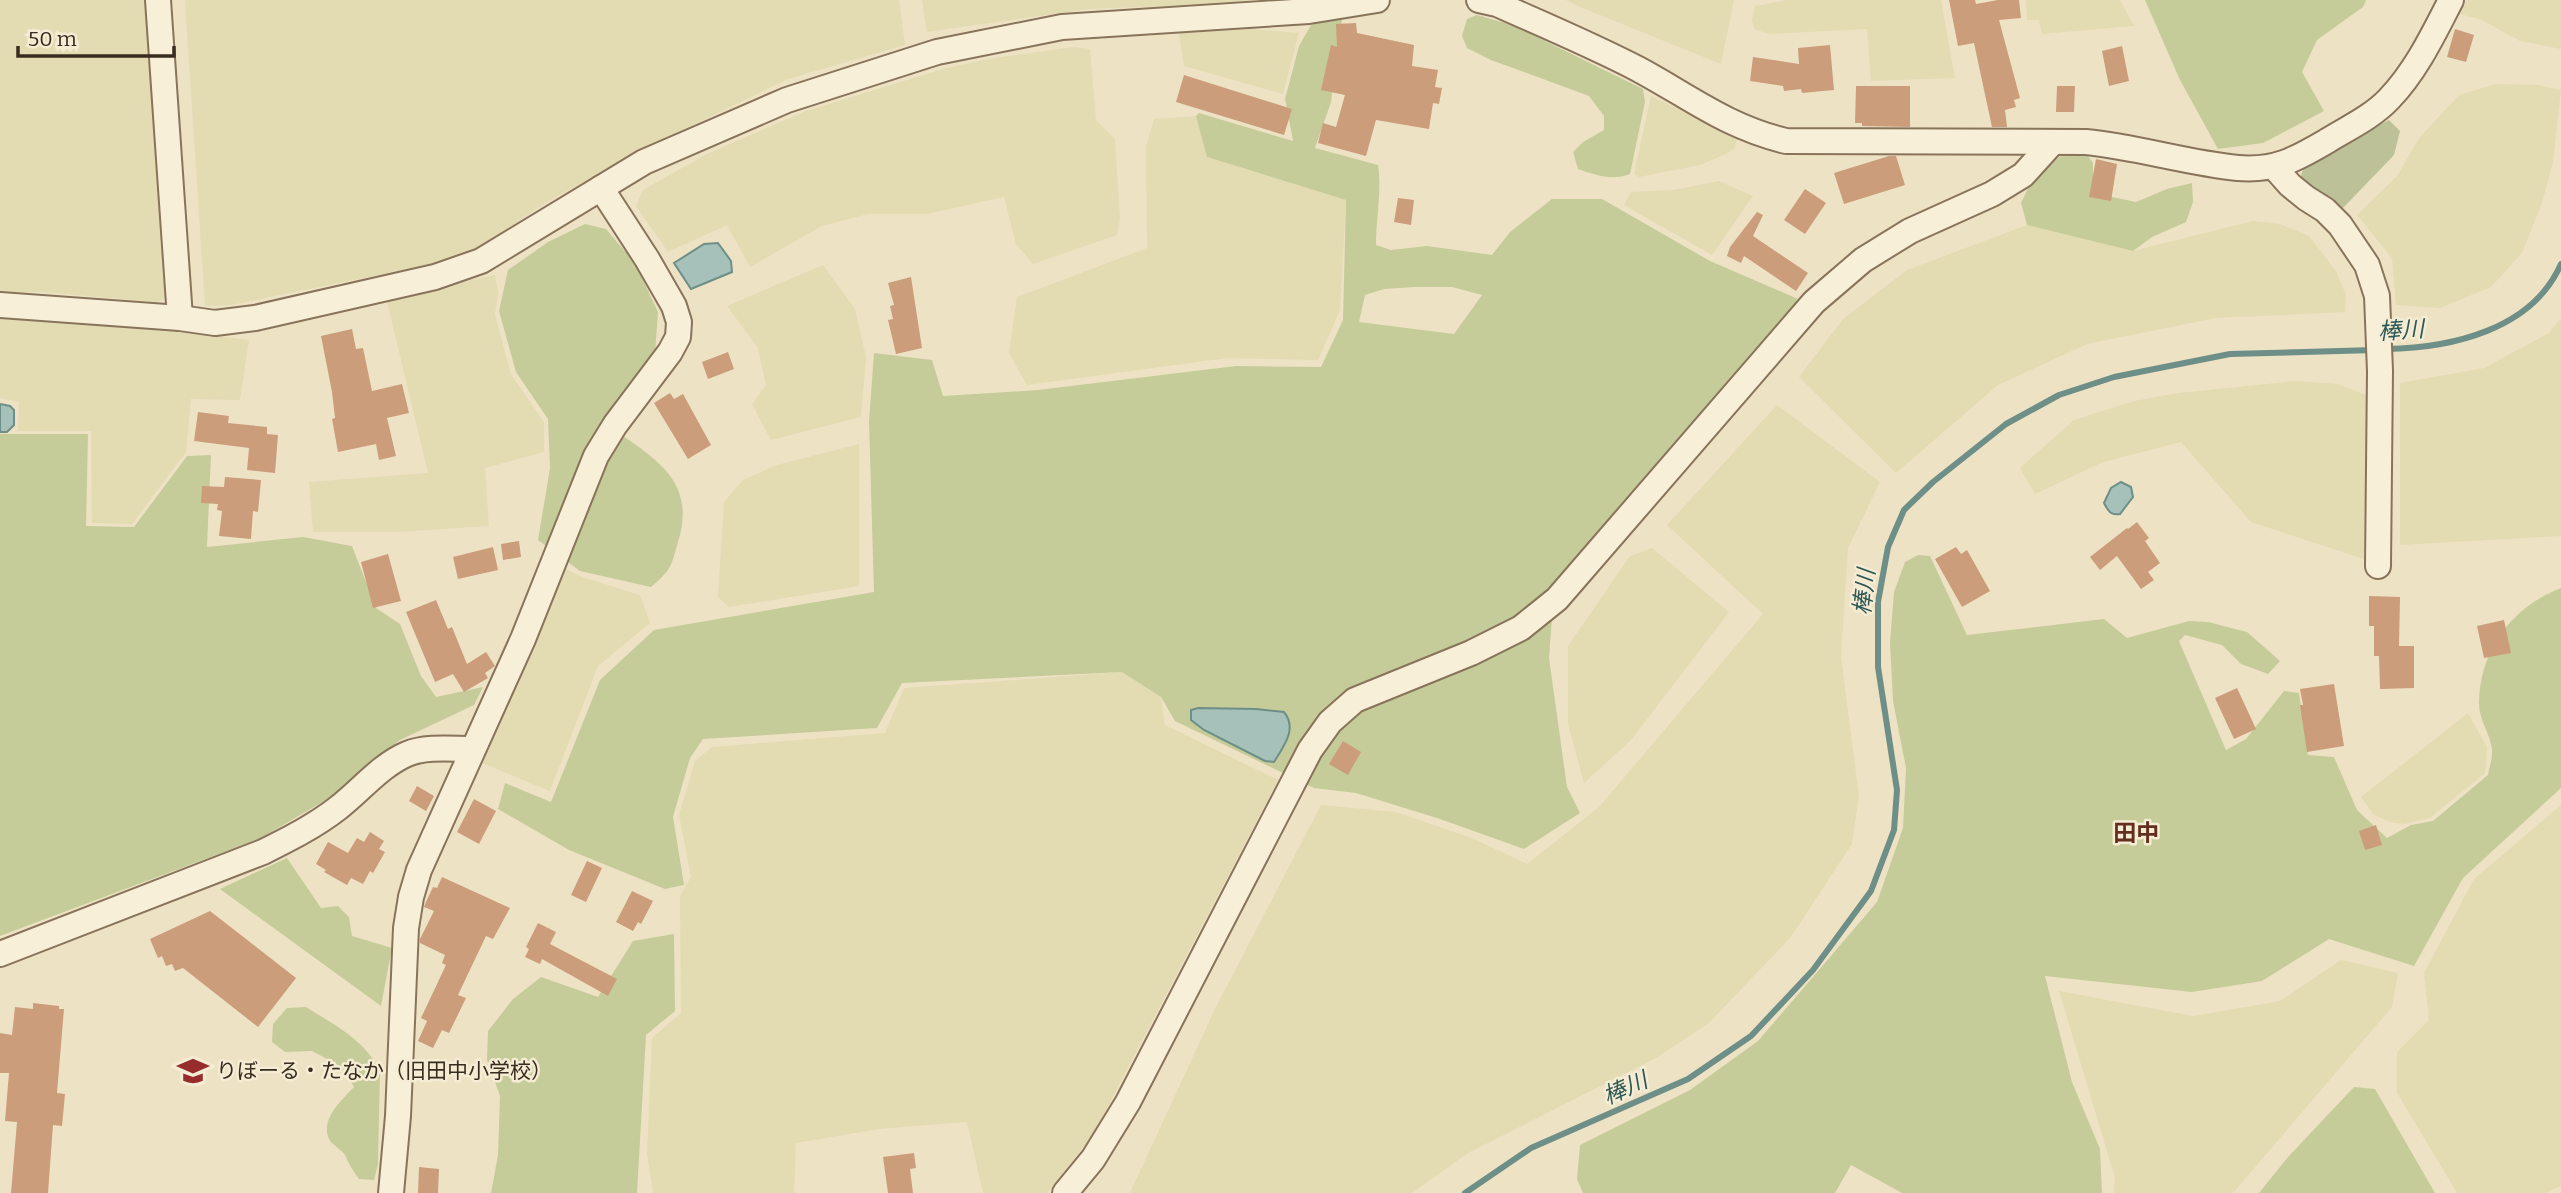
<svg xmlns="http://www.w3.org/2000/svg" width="2561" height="1193" viewBox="0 0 2561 1193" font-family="Bitter,'Noto Sans JP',serif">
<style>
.farmland{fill:#e3dbb2}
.green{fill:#c5cc99;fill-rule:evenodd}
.cemetery{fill:#bcc198}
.water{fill:#a6c1b9;stroke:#6d8f87;stroke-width:2}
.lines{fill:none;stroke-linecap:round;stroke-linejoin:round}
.stream{stroke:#6d8f87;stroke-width:6}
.building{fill:#cb9d7b}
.minor-casing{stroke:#88735b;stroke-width:28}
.minor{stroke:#f8efd8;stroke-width:24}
.labels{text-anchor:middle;stroke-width:5;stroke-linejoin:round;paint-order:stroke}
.poi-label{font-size:21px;fill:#382b1f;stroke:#f5ecd4;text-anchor:start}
.water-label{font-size:23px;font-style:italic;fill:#2e5855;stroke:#f5ecd4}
.neighbourhood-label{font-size:23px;font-weight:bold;fill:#642e1f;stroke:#f5ecd4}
</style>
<rect width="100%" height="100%" fill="#eee2c5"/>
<!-- farmland -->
<g class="farmland">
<path d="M0,0H147L169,297L156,302L41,292L0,293Z"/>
<path d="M185,0H899L905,45L788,79L650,146L547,202L480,247L446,261L231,305L205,306Z"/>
<path d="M922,0H1255L1222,4L1089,9L927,32Z"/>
<path d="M1566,0H1734L1721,64L1580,7Z"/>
<path d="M1787,0H1941L1955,78L1871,81L1867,29L1770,34L1754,29L1752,21L1755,6Z"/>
<path d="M2026,0H2120L2134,26L2042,34L2039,20H2027Z"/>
<path d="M2467,0H2561V49L2520,41L2482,20L2460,14Z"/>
<path d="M1251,29L1299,33L1283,94L1184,66L1179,33Z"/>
<path d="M1073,47L1090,49L1096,120L1115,139L1120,219L1117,235L1033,264L1016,244L1004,197L927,214H868L822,226L750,267L727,225L668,252L636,206L643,190L707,154L806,111L946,68L994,58Z"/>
<path d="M2496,84L2538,85L2561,90L2553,162L2542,203L2522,253L2491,287L2440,308L2396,305L2392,258L2357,215L2397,176L2420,137L2459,95Z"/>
<path d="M1651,96L1709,124L1738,134L1735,148L1726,154L1700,165L1639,177L1634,174Z"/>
<path d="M1196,116L1207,157L1346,200L1340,310L1318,360L1227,358L1027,385L1009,353L1017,297L1147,248L1146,147L1154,119Z"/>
<path d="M1719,181L1753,196L1712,255L1624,205L1631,192L1674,190Z"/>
<path d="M2253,221L2280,224L2309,236L2336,271L2346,295L2345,312L2216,318L2087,344L1998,385L1896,473L1799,377L1843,319L1907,270L2027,225L2133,251Z"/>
<path d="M823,265L855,309L866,357L861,417L771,440L752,404L766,385L758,348L727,306Z"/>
<path d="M495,275L498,293L495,315L511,374L544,422V452L485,468L489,526L396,532H313L309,482L428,473L386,297Z"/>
<path d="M0,316L110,323L249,340L240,400L191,399L186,452L132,524L92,523L91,431H18L19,402L0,398Z"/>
<path d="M2561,318V536L2400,545V383L2484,368L2549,333Z"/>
<path d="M2294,381L2337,384L2367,395L2364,559L2251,522L2181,442L2103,462L2035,494L2020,468L2074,420L2134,401L2179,393Z"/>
<path d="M1777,405L1880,482L1848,548L1841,657L1859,796L1852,844L1790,938L1709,1023L1656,1058L1468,1153L1412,1193H1130L1215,1009L1321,805L1396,812L1472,838L1527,864L1599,807L1763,614L1667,525Z"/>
<path d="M859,444V586L729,607L718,597L724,502L743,480L777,465Z"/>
<path d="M1652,548L1729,612L1631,740L1584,783L1568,724V646L1630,556Z"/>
<path d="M564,568L582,577L640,595L650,623L598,666L550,791L482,763Z"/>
<path d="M1122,672L1161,697L1165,725L1278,780L1093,1135L1047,1193H983L967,1122L879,1129L796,1143L794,1193H653L647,1154L652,1038L681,1013L680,896L691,877L679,815L695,761L712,747L885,733L904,688Z"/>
<path d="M2468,713L2487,747L2485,773L2430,818L2405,824L2390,822L2374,815L2361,797Z"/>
<path d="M2561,805V1186L2545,1193H2457L2397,1093V1052L2429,1020L2424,973L2474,879Z"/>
<path d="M2341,960L2398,973L2392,1007L2233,1193H2114L2115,1178L2059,991L2193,1016L2280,1001Z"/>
</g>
<!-- green -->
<g class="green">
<path d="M2145,0H2366L2363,7L2317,40L2302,72L2324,111L2263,143L2218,149L2180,80Z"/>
<path d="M1477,15L1512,25L1643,89L1645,102L1630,174C1612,181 1595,175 1578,169L1573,152L1583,142L1604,130V116L1589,96L1491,60L1467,48L1462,36L1467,19Z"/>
<path d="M1331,18L1342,19L1331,102L1315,148L1378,165C1382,192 1376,218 1376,245L1391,250L1427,246L1492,255L1510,232L1552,199H1602L1710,261L1798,299L1792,316L1554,591L1549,658L1567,787L1580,813L1524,849L1440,819L1356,793L1314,788L1175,721L1161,697L1122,672L902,683L877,728L703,739L690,758L673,817L684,885L665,889L569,850L498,809L505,783L551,802L600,680L654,630L874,592L869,421L874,353L932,360L943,396L1038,390L1236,366L1321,367L1343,320L1346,200L1207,157L1196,116L1199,113L1293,141L1285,99L1299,46L1311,25ZM1414,287H1452L1482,295L1454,334L1359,322L1365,295L1384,289ZM1198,708L1256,709L1284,712L1265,761L1204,730L1191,720Z"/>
<path d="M2084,151L2093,163V193L2136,202L2167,189L2192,183L2193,202L2186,222L2152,237L2133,251L2027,225L2021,203L2033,178L2062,155Z"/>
<path d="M585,224L606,229L635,263L658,312L655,354L625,394L623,436C664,464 695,487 678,542C671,567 671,570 651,587L580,571L538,540L550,468L548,419L516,372L499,311L508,270L548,242Z"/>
<path d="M0,434H88L86,526L134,527L187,456L211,455L207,547L303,537L352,546L376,608L400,624L421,676L436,697L483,687L474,705L400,740L331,797L259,839L0,936Z"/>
<path d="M1918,555L1930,556L1967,635L2104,619L2127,638L2189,621L2208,622L2247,632L2280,661L2268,674L2241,664L2222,645L2185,635L2179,641L2226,750L2246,739L2284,691L2299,693L2308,755L2334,757L2357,810L2387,838L2411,825L2433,821L2488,775C2489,768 2493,757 2492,749C2490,733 2479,721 2479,703C2480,649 2512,607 2561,588V788L2463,878L2414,966L2329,939L2262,981L2192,992L2045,976L2072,1082L2100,1149L2102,1193H1902L1851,1165L1835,1193H1583L1577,1179L1580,1145L1690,1090L1758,1041L1877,902L1903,828L1906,768L1893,701L1890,643L1894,592L1905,562Z"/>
<path d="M287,858L321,908L338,906L349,917L352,936L392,948L381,1006L220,889Z"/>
<path d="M674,934L675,1011L646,1035L637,1193H491L498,1155L500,1096L487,1060L488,1031L513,999L541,977L598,997L633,941Z"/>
<path d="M306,1007C333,1024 367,1041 380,1072L378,1164L374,1180L359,1179C353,1171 349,1164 345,1155C341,1149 332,1145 329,1139C320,1119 342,1100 354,1087L342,1067L312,1051L285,1052L272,1042L273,1024L287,1008Z"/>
<path d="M2354,1087L2375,1089L2435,1193H2259L2288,1157Z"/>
</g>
<!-- cemetery -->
<path class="cemetery" d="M2389,120L2400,131L2394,155L2343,208L2301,184C2300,171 2304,166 2314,158Z"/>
<!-- water -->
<g class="water">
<path d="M718,243L731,261L732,272L691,289L674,263L704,244Z"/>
<path d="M0,404L10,406L14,410V425L7,432H0Z"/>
<path d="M2121,482L2131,487L2133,497L2120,514C2110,516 2108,510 2104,503L2111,488Z"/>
<path d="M1198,708L1256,709L1284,712C1298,729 1283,747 1274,762L1265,761L1204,730L1191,720V710Z"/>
</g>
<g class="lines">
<!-- stream -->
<g class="stream">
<path d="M2386,349C2451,348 2532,330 2561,264"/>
<path d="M1465,1193L1531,1148L1688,1079L1751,1036L1813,970L1871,891L1894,830L1897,790L1878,667V602L1888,547L1904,510L1933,482L2006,424L2059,395L2114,377L2230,354L2375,350"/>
</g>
</g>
<!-- building -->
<g class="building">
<path d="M1949,0H1975L1976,4L1998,0H2019L2021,18L1999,20L2020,98L2014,100L2016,107L2005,110L2007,127H1992L1974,43L1958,46Z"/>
<path d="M1356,23L1357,33L1414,45L1412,66L1438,70L1435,87L1442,88L1439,104L1433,103L1429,129L1376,120L1366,156L1318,143L1323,123L1336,127L1345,95L1321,90L1331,45L1337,47L1336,24Z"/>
<path d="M2455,29L2474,35L2466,62L2447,57Z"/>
<path d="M1830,45L1834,90L1802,93L1801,89L1784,91L1783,86L1750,81L1753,57L1799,64L1798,48Z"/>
<path d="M2122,46L2129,81L2109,86L2102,51Z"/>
<path d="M1184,75L1292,109L1284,135L1176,102Z"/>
<path d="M1856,86H1910V127L1862,126V123H1855Z"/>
<path d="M2057,86H2075L2074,112H2056Z"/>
<path d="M1889,156H1896L1905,185L1844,204L1834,173Z"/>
<path d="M2096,159L2117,164L2111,201L2089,197Z"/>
<path d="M1805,189L1826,203L1805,234L1784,220Z"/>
<path d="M1398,198L1414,200L1411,225L1394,222Z"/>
<path d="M1757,212L1763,215L1753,236L1808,273L1796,291L1744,256L1741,263L1727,256L1730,247Z"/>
<path d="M911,277L922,348L896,354L888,320L893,319L890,306L894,305L888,283Z"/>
<path d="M352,329L356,349L363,348L372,391L402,384L409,413L387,418L396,456L379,460L376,444L338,452L332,419L335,418L332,392L321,336Z"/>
<path d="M728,352L734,369L708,379L702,362Z"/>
<path d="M670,393L674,399L683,394L711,445L688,459L654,403Z"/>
<path d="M198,412L229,416L228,423L267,427V434L278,435L275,473L247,470L249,448L194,441Z"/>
<path d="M225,477L261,480L258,512L253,511L251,539L219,536L222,511L217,510L218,504L201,503L202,486L224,487Z"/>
<path d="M2137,522L2149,538L2145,541L2160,563L2148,572L2154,580L2141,589L2117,556L2100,570L2090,557L2127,528L2128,529Z"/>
<path d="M519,541L521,557L503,560L501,544Z"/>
<path d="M493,547L498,570L458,579L453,557Z"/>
<path d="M1956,547L1961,554L1967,550L1990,591L1962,607L1935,559Z"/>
<path d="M388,554L401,601L373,608L361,562Z"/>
<path d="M2369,596L2400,597L2399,646H2414V688L2380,689L2379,656H2374V626H2369Z"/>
<path d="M436,600L448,629L452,627L467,664L486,652L495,666L485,673L488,678L464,692L453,674L435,682L406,612Z"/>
<path d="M2504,620L2511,653L2484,658L2477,626Z"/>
<path d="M2334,684L2344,746L2307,752L2300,705H2303L2300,689Z"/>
<path d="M2237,688L2256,729L2234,739L2215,698Z"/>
<path d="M1343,741L1361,752L1348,775L1329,764Z"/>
<path d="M417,786L434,796L426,811L409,801Z"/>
<path d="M474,799L496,811L479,844L457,832Z"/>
<path d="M2376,825L2382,845L2365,850L2359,831Z"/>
<path d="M370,832L384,841L379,849L385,852L373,873L370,871L363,884L351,878L347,885L324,872L326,870L316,864L328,842L348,853L357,838L364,842Z"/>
<path d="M587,861L602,868L586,902L571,895Z"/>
<path d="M442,877L510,908L493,939L486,936L458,995L466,998L449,1033L442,1030L433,1048L418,1041L427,1021L421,1018L446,965L442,963L445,955L420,943V939L434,911L424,907L425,904L433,887L437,888Z"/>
<path d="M632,891L653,901L641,924L638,922L633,931L616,922Z"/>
<path d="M210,911L296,978L258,1027L183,968L175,971L172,964L166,966L162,956L158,958L150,939Z"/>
<path d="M538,923L556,932L550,944L617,979L608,996L542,959L540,964L525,957L529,949L526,947Z"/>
<path d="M33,1003L59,1006V1009H64L57,1093L65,1094L62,1126L53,1125L48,1193H11L17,1122L5,1121L9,1073H0V1033L12,1035L15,1007L33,1009Z"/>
<path d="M914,1153L916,1168L910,1169L913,1193H888L883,1157Z"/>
<path d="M419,1167L439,1169L438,1193H418Z"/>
</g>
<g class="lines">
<defs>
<g id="minor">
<path d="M158,0L180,318"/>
<path d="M1479,0L1497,4C1544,25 1592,45 1638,69C1690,97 1727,127 1786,141L2086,142C2137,147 2187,163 2238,168C2276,171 2296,159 2327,141C2348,128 2372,117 2389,99C2416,71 2433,35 2451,0"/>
<path d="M2274,167L2290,185L2306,198L2325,210L2340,225L2367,265L2377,296L2380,371L2378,566"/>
<path d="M0,305L180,318L215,323L255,318L435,277L481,261L644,162L787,100L937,52L1062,27L1309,11L1377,0"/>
<path d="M0,954L263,852C289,839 315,826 338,808C360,791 381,765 407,754C426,746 452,749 472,749"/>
<path d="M391,1193L398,1116L406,928L411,897L419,870L523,639L596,456L615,425L670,352L678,337L679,322L674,306L647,259L601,188"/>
<path d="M1065,1193L1093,1159L1128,1102L1310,750L1330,722L1355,700L1471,653L1521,628L1557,599L1814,302L1863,260L1910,231L1992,194L2023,175L2053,142"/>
</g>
</defs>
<!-- minor casing -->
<use href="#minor" class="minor-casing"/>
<!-- minor -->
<use href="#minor" class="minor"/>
</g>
<!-- icons -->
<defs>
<symbol id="school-bare" viewBox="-9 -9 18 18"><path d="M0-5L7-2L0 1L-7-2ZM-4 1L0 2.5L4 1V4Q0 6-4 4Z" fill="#962c2c" stroke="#f5ecd4" stroke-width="2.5" paint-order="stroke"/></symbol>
</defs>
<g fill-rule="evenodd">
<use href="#school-bare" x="171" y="1049" width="44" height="44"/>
</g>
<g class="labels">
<!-- poi labels -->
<g class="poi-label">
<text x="216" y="1078">りぼーる・たなか（旧田中小学校）</text>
</g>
<!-- water labels -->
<g class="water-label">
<text transform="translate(2401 330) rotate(-4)" y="8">棒川</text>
<text transform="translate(1864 592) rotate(-84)" y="8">棒川</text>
<text transform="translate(1625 1088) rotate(-24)" y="8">棒川</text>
</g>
<!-- neighbourhood labels -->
<g class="neighbourhood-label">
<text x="2136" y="841">田中</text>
</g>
</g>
<!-- scale -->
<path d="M18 46v10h156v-10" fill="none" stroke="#382b1f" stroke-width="3.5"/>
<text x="28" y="46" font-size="21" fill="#382b1f" stroke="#f5ecd4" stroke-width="5" paint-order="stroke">50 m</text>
</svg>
